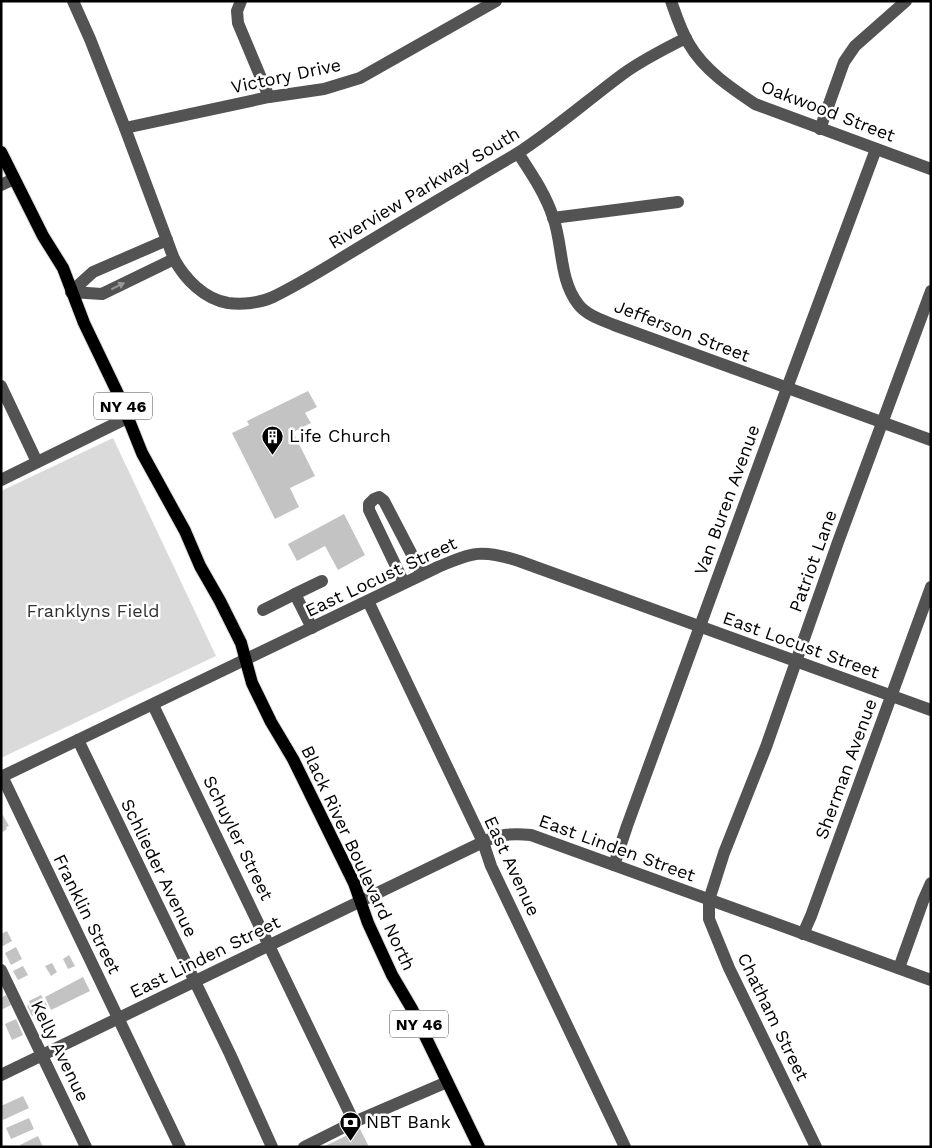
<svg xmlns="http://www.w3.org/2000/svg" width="932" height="1148" viewBox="0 0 932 1148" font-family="'Work Sans',sans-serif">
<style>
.green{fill:#dadada}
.building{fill:#c3c3c3}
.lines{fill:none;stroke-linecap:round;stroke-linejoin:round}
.major-casing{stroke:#dbdbdb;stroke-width:14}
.minor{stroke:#535353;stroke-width:12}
.major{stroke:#000;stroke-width:12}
.oneway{fill:#989898}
.labels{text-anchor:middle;stroke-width:5;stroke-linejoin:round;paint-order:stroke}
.shield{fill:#fff;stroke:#4c4c4c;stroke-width:1}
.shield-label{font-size:16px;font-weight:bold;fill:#000}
.street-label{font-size:18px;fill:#000;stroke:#fff}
.poi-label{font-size:18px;fill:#000;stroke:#fff;text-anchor:start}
.park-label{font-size:18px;fill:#313131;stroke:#fff}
</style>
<rect width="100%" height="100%" fill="#fff"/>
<!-- green -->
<path class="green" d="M113,438L216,656L1,758V491Z"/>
<!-- building -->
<g class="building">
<path d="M308,391L317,407L305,413L311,423L293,432L315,476L290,488L299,507L275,519L232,433L249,425L247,421Z"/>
<path d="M344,514L365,555L338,570L325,546L297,561L288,544Z"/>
<path d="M1,812L9,826L6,827L7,829L1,833Z"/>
<path d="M7,931L12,941L1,947V934Z"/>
<path d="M16,947L22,959L11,965L5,953Z"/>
<path d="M69,955L75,966L68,969L63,959Z"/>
<path d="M52,963L57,972L51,976L45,966Z"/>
<path d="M23,966L28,975L18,980L13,971Z"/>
<path d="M83,977L90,991L51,1010L45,997Z"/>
<path d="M6,995L11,1005L1,1010V998Z"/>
<path d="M41,995L48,1007L44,1009L46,1013L37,1018L35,1014L32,1016L27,1006L30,1004L29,1001Z"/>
<path d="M16,1019L23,1035L12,1040L5,1024Z"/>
<path d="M23,1096L29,1108L3,1120L1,1116V1106Z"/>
<path d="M29,1118L34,1129L11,1139L6,1128Z"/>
<path d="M360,1129L369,1147H323Z"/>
<path d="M38,1136L43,1147H21L20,1145Z"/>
</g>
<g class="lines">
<defs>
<path id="major" d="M1,152L43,236L63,268L84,323L120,398L142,453L185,531L200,566L220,601L241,643L252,683L271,722L293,759L354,883L368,923L392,975L412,1009L479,1147"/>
</defs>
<!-- major casing -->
<use href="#major" class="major-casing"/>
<!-- minor -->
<g class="minor">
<path d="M73,1L90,39L125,128L174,259C185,279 204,299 228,303C242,305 260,303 273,297C304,282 335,262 365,244C416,213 467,183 518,153C555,129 588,100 623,74C642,60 664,49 686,38"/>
<path d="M241,1L237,11L238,23L269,97"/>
<path d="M671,1C676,15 681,31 689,44C704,70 731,88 755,104L931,169"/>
<path d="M125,128L269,97L324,89L360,78L496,1"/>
<path d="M820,129L844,62L855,46L906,1"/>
<path d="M518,153C531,173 545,193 553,217C563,244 559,280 578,304C586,315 602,320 614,325L931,440"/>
<path d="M1,185L14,179"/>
<path d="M553,218L678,202"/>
<path d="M71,292L102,294L174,259"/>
<path d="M71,292L93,272L167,240"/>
<path d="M1,386L37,462"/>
<path d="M1,480L127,418"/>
<path d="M404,583L369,510V504L374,499L379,497L384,501L422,574"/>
<path d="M295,594L322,581"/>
<path d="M368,601L483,842L491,866L625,1147"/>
<path d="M263,610L295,594L312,628"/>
<path d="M153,705L354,1122"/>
<path d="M78,740L230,1054L272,1147"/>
<path d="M2,776L180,1147"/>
<path d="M1,777L438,567C473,552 482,549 519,561L931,710"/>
<path d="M614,865L627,826L787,388L876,149"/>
<path d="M803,934L811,916L931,587"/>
<path d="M899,968L923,901L931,883"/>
<path d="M1,970L86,1147"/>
<path d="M1,1075L483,842C500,834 513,833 531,835L931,980"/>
<path d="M304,1147L354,1122L447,1082"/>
<path d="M816,1147L729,968L709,919V900L724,853L766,747L838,542L931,291"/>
</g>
<!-- major -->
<use href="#major" class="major"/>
</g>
<!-- one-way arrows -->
<defs><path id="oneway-solid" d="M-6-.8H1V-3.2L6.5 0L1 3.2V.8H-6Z" transform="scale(1.25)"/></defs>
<use class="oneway" href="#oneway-solid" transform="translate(118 286) rotate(-26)"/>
<!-- icons -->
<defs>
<symbol id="building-pin" viewBox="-11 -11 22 30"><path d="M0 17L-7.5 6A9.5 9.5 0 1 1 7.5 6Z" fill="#000" stroke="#fff"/><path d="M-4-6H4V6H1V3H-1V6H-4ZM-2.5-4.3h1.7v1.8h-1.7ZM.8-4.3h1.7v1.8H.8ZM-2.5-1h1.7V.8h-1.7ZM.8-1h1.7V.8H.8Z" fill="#fff"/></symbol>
<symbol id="bank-pin" viewBox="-11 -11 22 30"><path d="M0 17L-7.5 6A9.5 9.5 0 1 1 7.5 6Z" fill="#000" stroke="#fff"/><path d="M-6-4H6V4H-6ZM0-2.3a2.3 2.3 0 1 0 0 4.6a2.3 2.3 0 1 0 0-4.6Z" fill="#fff"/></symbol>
</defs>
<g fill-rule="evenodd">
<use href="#building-pin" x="260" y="424" width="25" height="34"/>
<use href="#bank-pin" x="338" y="1110" width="25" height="34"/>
</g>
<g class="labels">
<!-- shield labels -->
<g class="shield">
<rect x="94" y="392.5" width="58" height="27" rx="4"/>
<rect x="390" y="1010.5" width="58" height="27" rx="4"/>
</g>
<g class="shield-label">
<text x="123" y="412">NY 46</text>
<text x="419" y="1030">NY 46</text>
</g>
<!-- street labels -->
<g class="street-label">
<text transform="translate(286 76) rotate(-12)" y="6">Victory Drive</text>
<text transform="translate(828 111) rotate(21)" y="6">Oakwood Street</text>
<text transform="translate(424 188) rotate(-31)" y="6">Riverview Parkway South</text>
<text transform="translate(682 331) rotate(21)" y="6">Jefferson Street</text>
<text transform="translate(727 500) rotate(-70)" y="6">Van Buren Avenue</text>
<text transform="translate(813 561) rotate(-70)" y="6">Patriot Lane</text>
<text transform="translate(381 577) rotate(-25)" y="6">East Locust Street</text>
<text transform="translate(801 645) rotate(20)" y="6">East Locust Street</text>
<text transform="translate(846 769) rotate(-70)" y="6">Sherman Avenue</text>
<text transform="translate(238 838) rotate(64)" y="6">Schuyler Street</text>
<text transform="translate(617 848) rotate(20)" y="6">East Linden Street</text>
<text transform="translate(358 858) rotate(65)" y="6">Black River Boulevard North</text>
<text transform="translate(512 866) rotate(65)" y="6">East Avenue</text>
<text transform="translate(159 868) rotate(64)" y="6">Schlieder Avenue</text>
<text transform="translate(87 914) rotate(64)" y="6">Franklin Street</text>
<text transform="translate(205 957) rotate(-26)" y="6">East Linden Street</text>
<text transform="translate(773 1017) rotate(64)" y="6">Chatham Street</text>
<text transform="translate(60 1051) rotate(64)" y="6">Kelly Avenue</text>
</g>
<!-- poi labels -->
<g class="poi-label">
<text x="289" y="442">Life Church</text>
<text x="366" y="1128">NBT Bank</text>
</g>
<!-- park labels -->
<g class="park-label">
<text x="93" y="617">Franklyns Field</text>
</g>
</g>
<!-- border -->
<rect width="932" height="1148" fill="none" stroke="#000000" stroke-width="5"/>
</svg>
